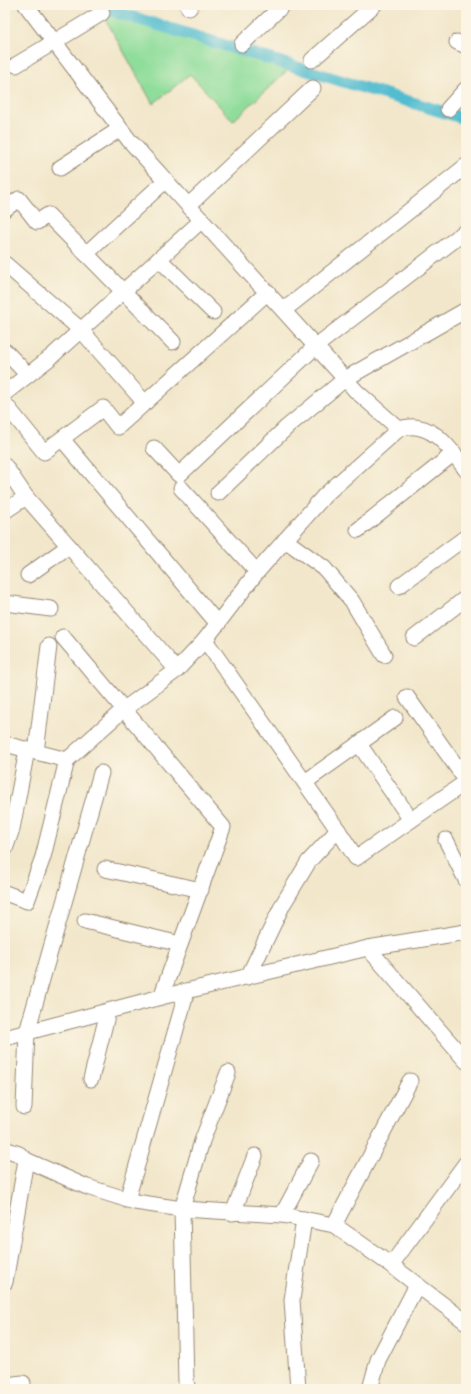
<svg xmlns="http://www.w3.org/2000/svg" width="471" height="1394" viewBox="0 0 471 1394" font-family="'Comic Neue',sans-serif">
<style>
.green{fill:#8fdd9b;stroke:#65845c}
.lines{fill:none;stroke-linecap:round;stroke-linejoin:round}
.canal{stroke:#53bdd0;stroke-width:12}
.minor-casing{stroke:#968874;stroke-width:17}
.minor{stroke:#fff;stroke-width:15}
</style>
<rect width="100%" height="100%" fill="#fcf5e5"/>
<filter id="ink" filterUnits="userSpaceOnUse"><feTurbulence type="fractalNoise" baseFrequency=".025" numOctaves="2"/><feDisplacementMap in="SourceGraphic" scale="8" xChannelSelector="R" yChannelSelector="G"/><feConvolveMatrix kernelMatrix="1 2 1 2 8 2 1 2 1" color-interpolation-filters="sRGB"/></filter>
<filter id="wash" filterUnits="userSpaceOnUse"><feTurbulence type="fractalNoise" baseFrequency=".012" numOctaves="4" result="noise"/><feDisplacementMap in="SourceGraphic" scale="16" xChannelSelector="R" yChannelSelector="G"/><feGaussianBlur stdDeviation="0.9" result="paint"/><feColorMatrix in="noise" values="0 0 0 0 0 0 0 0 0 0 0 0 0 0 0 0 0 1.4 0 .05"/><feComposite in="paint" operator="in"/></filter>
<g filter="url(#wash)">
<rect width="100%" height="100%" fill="#f2e7cb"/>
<!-- green -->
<path class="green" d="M98,6L292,66L233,121L190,74L153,104Z"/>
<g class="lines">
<!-- canal -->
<path class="canal" d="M93,5L466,119"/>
</g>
</g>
<g filter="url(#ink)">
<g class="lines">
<defs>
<g id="minor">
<path d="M26,5L129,140L356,391L399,429C430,418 450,448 466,470"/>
<path d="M187,5L189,8L191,5"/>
<path d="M457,42L466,46"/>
<path d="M242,44L283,5"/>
<path d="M312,60L374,5"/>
<path d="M16,65L102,13"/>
<path d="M448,109L466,89"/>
<path d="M60,168L120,129"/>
<path d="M189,205L313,88"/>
<path d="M5,209L19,199L37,222L48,215L173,342"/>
<path d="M86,254L166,180"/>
<path d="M159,259L213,312"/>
<path d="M5,264L81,330L145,403"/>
<path d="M284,310L466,166"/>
<path d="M5,351L28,375"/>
<path d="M5,393L51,357L202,220"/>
<path d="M5,404L44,452L103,408L118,427L268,292"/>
<path d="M62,439L218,624"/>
<path d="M154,448L179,475L316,346L466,231"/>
<path d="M5,466L26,497L177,670"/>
<path d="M181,488L257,572"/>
<path d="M218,493L287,427L345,379L466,310"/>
<path d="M5,511L26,497"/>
<path d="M358,530L454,453"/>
<path d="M285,540L324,568L352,601L384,655"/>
<path d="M28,575L69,546"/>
<path d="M399,586L466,537"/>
<path d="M5,603L51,609"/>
<path d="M63,637L223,827L161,997"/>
<path d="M414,638L466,598"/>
<path d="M205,640L338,830L309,861L283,904L248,977"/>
<path d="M407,697L466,780"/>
<path d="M5,744L67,760"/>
<path d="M359,744L411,820"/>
<path d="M36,752L49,646"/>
<path d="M305,782L395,718"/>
<path d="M338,830L356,858L466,782"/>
<path d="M446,840L466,880"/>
<path d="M5,849L12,829L27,750"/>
<path d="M105,869L201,890"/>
<path d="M5,893L27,901L43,857L67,760L123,710L177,670L205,640L257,572L325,495L399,429"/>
<path d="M85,921L180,944"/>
<path d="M368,948L466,1061"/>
<path d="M5,1038L161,997L368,948L466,932"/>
<path d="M91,1079L108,1012"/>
<path d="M24,1107L27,1032L101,773"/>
<path d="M5,1149L19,1154L26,1160L5,1282"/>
<path d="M26,1160L87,1187L135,1202L182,1209L282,1215L334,1225L391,1265L466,1322"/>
<path d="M127,1200L187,991"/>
<path d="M233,1213L255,1156"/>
<path d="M282,1215L311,1161"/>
<path d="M334,1225L410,1081"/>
<path d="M391,1265L466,1163"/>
<path d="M5,1385L23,1383"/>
<path d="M188,1389L186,1382L182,1209L202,1141L228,1073"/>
<path d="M298,1389L292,1300L304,1219"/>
<path d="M370,1389L378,1360L417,1285"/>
</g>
</defs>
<!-- minor casing -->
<use href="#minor" class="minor-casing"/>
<!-- minor -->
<use href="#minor" class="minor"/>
</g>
</g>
<!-- margin -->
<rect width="471" height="1394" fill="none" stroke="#fcf5e5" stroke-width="20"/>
</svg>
